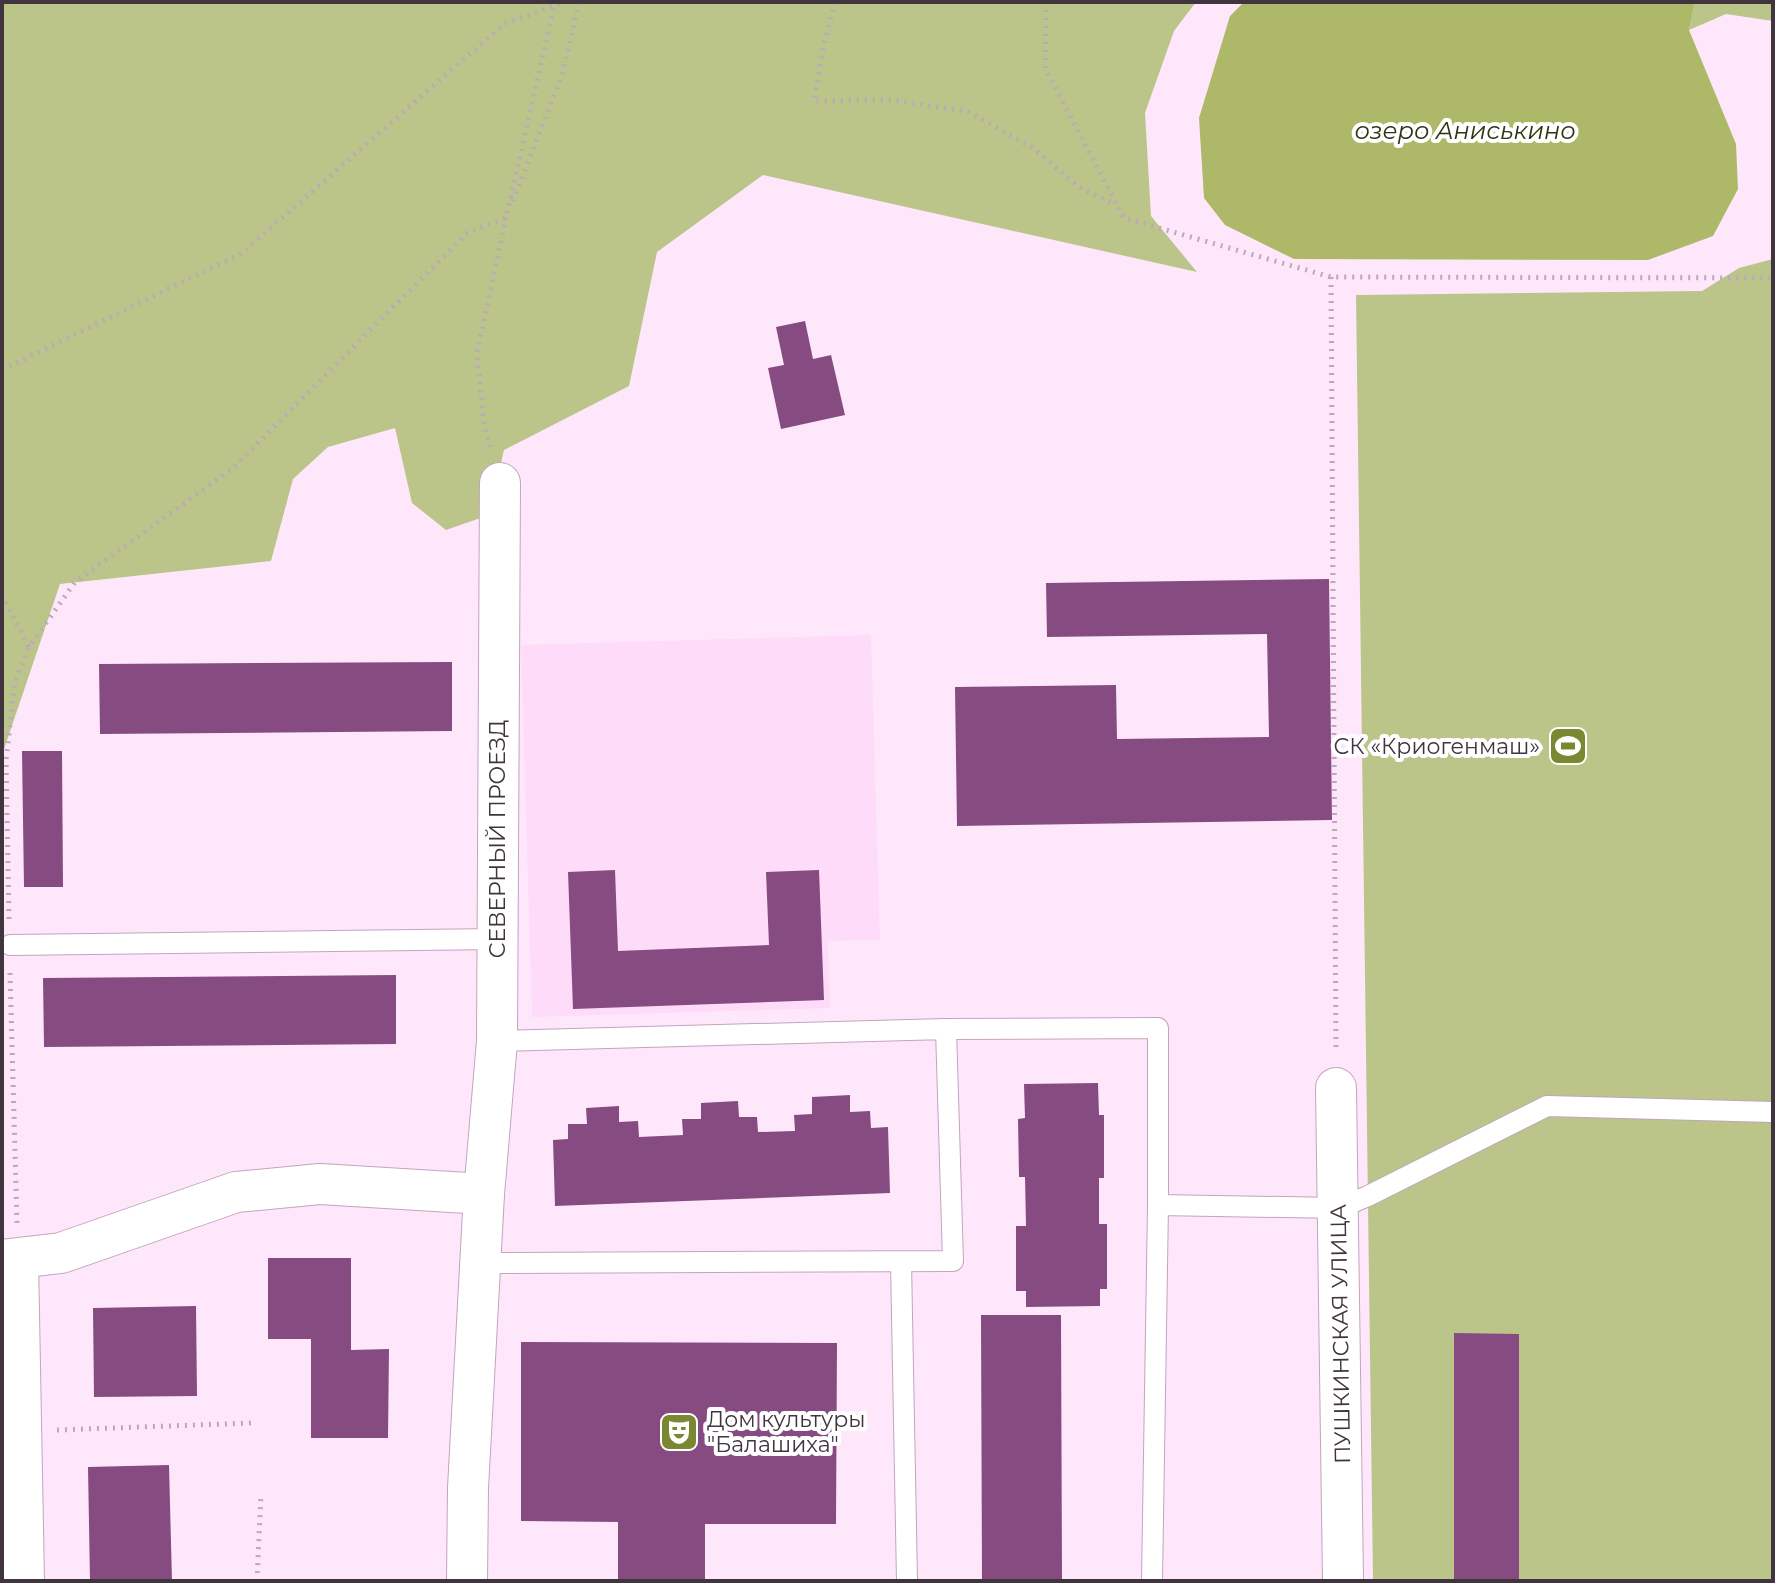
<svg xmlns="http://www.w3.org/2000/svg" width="1775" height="1583" viewBox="0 0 1775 1583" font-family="Montserrat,sans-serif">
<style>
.built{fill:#fedbf9}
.green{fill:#bbc589}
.water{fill:#adb968}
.building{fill:#864b80}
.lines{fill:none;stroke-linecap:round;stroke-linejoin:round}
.service-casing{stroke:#c1a5bd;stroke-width:22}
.minor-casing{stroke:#c1a5bd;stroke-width:42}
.path{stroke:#bca8b9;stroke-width:5;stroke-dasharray:2 6;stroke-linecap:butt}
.service{stroke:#fff;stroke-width:20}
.minor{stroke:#fff;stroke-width:40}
.labels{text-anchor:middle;stroke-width:8;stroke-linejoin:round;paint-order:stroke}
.poi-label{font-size:22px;fill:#40353f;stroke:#fff;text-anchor:end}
.street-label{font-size:22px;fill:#40353f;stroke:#fff}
.water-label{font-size:24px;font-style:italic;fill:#303411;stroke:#fff}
</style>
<rect width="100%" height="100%" fill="#ffe7fb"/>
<!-- built -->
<path class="built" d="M871,635L880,940L828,941L830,1008L532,1017L521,645Z"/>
<!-- green -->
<g class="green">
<path d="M2,2H1196L1174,31L1145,113L1151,216L1197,272L763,175L657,252L629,386L504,450L489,515L446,530L412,503L395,428L328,447L293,479L271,561L60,584L2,755Z"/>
<path d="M1695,2H1773V21L1726,14L1689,30Z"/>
<path d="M1773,259V1581H1373L1356,295L1702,291L1739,268Z"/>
</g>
<!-- water -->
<path class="water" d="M1244,2H1695L1689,30L1736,144L1738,189L1713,236L1648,260L1294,259L1225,225L1204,198L1199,118L1230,16Z"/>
<!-- building -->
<g class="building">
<path d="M805,321L813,359L831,355L845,415L781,429L768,368L784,365L776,327Z"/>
<path d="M1329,579L1332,820L957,826L955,687L1116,685L1117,739L1269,737L1267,634L1047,637L1046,583Z"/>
<path d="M452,662V731L100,734L99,664Z"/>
<path d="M22,751H62L63,887H24Z"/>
<path d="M615,870L618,951L769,945L766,872L819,870L824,1000L573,1009L568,872Z"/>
<path d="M396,975V1044L44,1047L43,978Z"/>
<path d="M1098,1083L1099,1115H1104V1178H1099V1224H1107V1289H1100V1306L1026,1307V1291H1016V1226H1026L1025,1177H1019L1018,1119L1025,1118L1024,1084Z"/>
<path d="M850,1095V1112L870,1111L871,1128L888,1127L890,1193L555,1206L553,1140L568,1139V1124H587L586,1108L619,1106V1122L638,1121L639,1137L683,1135L682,1119H701V1103L738,1101L739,1117H757L758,1132L795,1131L794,1115L812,1114V1097Z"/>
<path d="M268,1258H351V1350L389,1349L388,1438H311V1339H268Z"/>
<path d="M196,1306L197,1396L94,1397L93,1308Z"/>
<path d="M981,1315H1061L1062,1581H982Z"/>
<path d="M1454,1333L1519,1334V1581H1454Z"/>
<path d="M521,1342L837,1343L836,1524H705V1581H618V1522L521,1521Z"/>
<path d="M169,1465L172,1581H90L88,1467Z"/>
</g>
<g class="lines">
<defs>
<g id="service">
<path d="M10,945L497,939"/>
<path d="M946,1029L1158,1028V1205"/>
<path d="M901,1262L907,1581"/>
<path d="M481,1263L953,1261L946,1029L497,1041"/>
<path d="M1152,1581L1158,1205L1339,1208L1368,1196L1547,1106L1773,1112"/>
</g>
<g id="minor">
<path d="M1336,1088L1343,1581"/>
<path d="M2,1260L61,1253L236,1192L320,1184L484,1194"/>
<path d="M18,1260L24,1581"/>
<path d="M467,1581L468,1488L484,1194L497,1041L500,483"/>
</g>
</defs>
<!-- service casing -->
<use href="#service" class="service-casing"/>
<!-- minor casing -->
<use href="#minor" class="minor-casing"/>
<!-- path -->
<g class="path">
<path d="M835,2L824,44L814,101L893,100L969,112L1033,148L1079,187L1116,205"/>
<path d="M1046,2L1045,68L1124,218L1331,277L1773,278"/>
<path d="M513,201L563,72L579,2"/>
<path d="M1331,277L1336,1052"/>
<path d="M2,370L242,253L504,24L564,2"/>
<path d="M490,447L484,424L477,353L506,218"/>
<path d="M2,595L29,647"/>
<path d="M9,919L6,760L15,681L29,647L75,582L233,468L467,233L506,218L555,2"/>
<path d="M10,973L17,1223"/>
<path d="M57,1430L252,1423"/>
<path d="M257,1581L261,1494"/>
</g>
<!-- service -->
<use href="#service" class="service"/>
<!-- minor -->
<use href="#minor" class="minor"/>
</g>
<!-- icons -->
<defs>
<symbol id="stadium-square" viewBox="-11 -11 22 22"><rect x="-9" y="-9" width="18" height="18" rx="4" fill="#7c8734" stroke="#fff"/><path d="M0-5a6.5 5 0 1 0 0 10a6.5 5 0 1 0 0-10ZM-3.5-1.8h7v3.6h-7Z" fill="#fff"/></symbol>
<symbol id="theatre-square" viewBox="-11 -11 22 22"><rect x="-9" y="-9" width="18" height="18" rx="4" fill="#7c8734" stroke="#fff"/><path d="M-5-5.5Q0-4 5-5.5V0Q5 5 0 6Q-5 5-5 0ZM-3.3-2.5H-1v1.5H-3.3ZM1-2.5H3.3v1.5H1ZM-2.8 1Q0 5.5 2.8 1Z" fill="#fff"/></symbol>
</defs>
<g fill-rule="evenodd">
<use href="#stadium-square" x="1546" y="724" width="44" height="44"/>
<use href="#theatre-square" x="657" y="1410" width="44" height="44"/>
</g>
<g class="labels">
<!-- poi labels -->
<g class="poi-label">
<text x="1540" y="754">СК «Криогенмаш»</text>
<text x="707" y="1427" text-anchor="start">Дом культуры<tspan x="707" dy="25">"Балашиха"</tspan></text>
</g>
<!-- street labels -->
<g class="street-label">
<text transform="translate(497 839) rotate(-90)" y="8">СЕВЕРНЫЙ ПРОЕЗД</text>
<text transform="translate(1340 1334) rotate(-91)" y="8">ПУШКИНСКАЯ УЛИЦА</text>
</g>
<!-- water labels -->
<g class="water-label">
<text x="1465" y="139">озеро Аниськино</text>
</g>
</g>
<!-- border -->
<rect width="1775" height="1583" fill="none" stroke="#40353f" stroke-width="8"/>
</svg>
